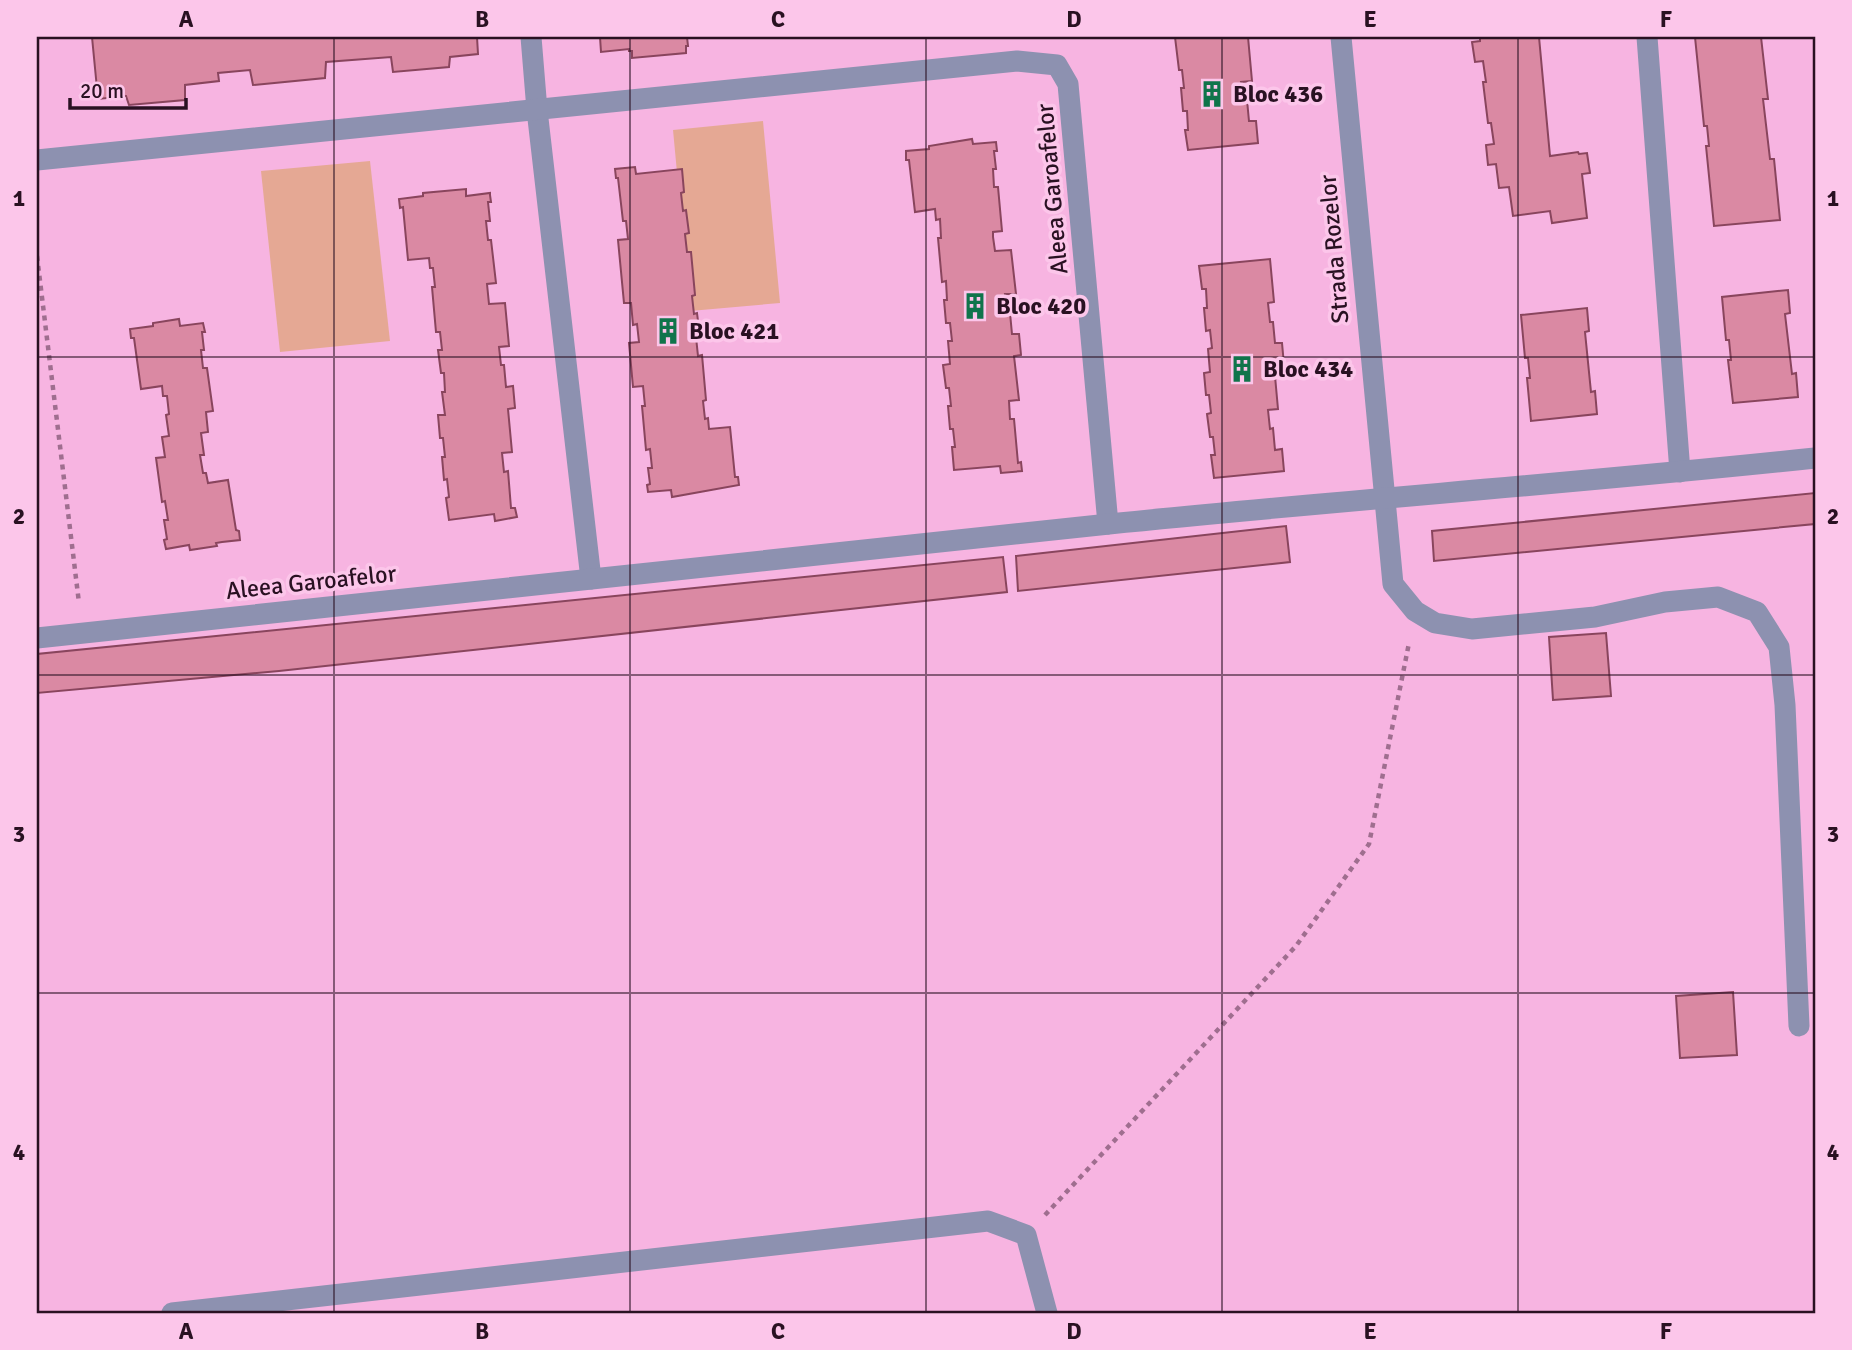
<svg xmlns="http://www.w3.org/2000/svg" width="1852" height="1350" viewBox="0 0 1852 1350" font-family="Signika,sans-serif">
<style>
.green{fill:#e5a894}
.building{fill:#da89a3;stroke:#89455d;stroke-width:2}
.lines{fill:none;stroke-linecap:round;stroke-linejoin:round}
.path{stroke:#9f6e8f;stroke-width:4.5;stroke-dasharray:5 5;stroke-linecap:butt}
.minor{stroke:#8d91b0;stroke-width:21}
.grid{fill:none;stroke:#291122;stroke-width:2;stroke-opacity:0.55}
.labels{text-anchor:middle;stroke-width:7;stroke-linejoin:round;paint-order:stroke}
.poi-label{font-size:24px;font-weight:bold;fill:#291122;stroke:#fcc6ea;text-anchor:start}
.street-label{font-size:24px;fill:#291122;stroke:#fcc6ea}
.neatline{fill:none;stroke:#291122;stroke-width:2.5}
.grid-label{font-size:23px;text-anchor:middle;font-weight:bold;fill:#291122}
</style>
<rect width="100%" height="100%" fill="#f7b4e1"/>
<!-- green -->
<g class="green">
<path d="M763,121L780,303L690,311L673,130Z"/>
<path d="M370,161L390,341L280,352L261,171Z"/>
</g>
<!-- building -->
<g class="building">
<path d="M92,37H477L478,54L450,57L449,67L393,72L391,57L326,62L325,78L253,85L250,70L218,73L219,81L185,85V100L129,105L126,96L98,99Z"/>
<path d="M600,37H692H687L688,46H686V53L632,58V51H629V49L601,52Z"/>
<path d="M1175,37H1248L1252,81L1241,82L1244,100H1247L1249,121H1256L1258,143L1188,150L1185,130H1188L1187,111H1183L1181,88H1184L1182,70H1179Z"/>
<path d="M1480,37H1541H1539L1550,156L1578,152L1579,154L1587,153L1590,173L1582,174L1587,218L1552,223L1550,211L1513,216L1509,187L1499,188L1496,164L1488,165L1486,145L1494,144L1491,123H1488L1483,82H1486L1483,61L1475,62L1472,42L1480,41Z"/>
<path d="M1695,37H1761L1768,99H1763L1770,159H1774L1780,220L1714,226L1706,146H1709L1707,126H1704Z"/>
<path d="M972,139L973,144L996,142L997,151H994L996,169H993L994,187H998L1002,231L993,232V237L995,251L1011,250L1016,294H1005L1007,313H1010L1012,334H1019L1021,355L1014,356L1019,400L1009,401L1010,419H1014L1018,463L1021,462L1022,471L1001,473L1000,466L954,470L952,447H955L953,429H950L948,406H951L949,388H946L943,365L950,364L948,341H952L950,323H946L944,300H947L946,281L942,282L938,238H941L940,219L936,220L935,209L915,212L909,160H906V151L929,149V146Z"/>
<path d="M635,167L636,174L682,169L684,192L681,193L683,211L686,210L689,233L685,234L687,252H691L695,295L692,296L694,314L697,313L700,337H696L698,356L702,355L706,400L703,401L705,419L708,418L709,429L730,427L735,477H738L739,485L672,497L671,490L648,492L647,485L650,484L648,468H652L650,449L646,450L642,406H645L643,386L633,387L629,343L639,342L637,324L633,325L631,303H624L618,240L628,239L626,221H623L618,178H616L615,169Z"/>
<path d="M466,189V196L490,193V195L491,202H488L490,221H486L488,240H491L496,283L487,284L489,304L505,303L509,346L499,347L501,365H504L506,387L513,386L515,408L508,409L512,452L502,453L504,472L508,471L511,508H515L517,517L495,521L494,514L449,520L446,498L449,497L447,479L444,480L442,457H445L443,438H440L438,415H445L442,392H445L444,373H441L438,350H442L440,332H436L432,287H435L433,268H430L429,258L408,260L403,207L400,208L399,199L423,196V193Z"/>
<path d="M1270,259L1274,302L1268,303L1270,322H1273L1275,343H1282L1284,365H1274L1278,409L1268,410L1270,429L1273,428L1275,450L1282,449L1284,471L1214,478L1211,455H1215L1213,437H1210L1207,414L1211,413L1209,395H1206L1204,373L1210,372L1208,349L1212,348L1210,330L1206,331L1204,308H1207L1206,289H1202L1199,266Z"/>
<path d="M1788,290L1790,313L1785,314L1792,374L1796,373L1798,397L1733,403L1728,360H1731L1729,340H1726L1722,297Z"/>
<path d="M1587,308L1589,331L1585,332L1591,392L1595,391L1597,414L1531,421L1527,378H1530L1528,358H1525L1521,315Z"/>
<path d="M179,319L180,326L203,323L205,332H202L204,350H201L203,368H207L213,411L206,412L208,432L201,433L204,455H200L203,473H206L208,483L228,480L236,530L239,531L240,540L222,542L216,543L217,546L190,550L189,545L166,549L164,540L167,539L164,520H168L165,501L162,502L156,458L165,457L162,437L169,436L166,415L169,414L167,396H163L162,386L141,389L134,338H131L130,329L153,326V323Z"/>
<path d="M1815,493V524L1434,561L1432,531Z"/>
<path d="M1286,526L1290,562L1018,591L1016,556Z"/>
<path d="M1003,557L1007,592L279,671L37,693V654Z"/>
<path d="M1606,633L1611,696L1553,700L1549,637Z"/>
<path d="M1733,992L1737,1055L1680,1058L1676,996Z"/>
</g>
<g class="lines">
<!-- path -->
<g class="path">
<path d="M37,256L79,603"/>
<path d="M1045,1215L1296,946L1369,844L1409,643"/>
</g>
<!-- minor -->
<g class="minor">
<path d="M531,37L537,110L591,579"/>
<path d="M1341,37L1393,584L1415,611L1435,623L1472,629L1595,617L1665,602L1718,597L1757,612L1779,647L1785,705L1799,1026"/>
<path d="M1647,37L1680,472"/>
<path d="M37,160L1017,61L1057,65L1068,84L1108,524"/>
<path d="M37,638C394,600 751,560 1109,524C1344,500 1580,483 1815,458"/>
<path d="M172,1313L988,1221L1026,1235L1047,1313"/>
</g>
</g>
<!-- grid -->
<path class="grid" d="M334,37V1313M630,37V1313M926,37V1313M1222,37V1313M1518,37V1313M37,357H1815M37,675H1815M37,993H1815"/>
<!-- icons -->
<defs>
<symbol id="building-bare" viewBox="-9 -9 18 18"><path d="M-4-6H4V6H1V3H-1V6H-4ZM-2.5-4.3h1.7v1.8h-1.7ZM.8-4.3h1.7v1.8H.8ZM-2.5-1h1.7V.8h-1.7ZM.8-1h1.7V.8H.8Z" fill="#10744b" stroke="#fcc6ea" stroke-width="2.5" paint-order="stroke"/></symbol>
</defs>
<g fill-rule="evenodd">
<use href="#building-bare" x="1193" y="75" width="38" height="38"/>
<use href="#building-bare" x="956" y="287" width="38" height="38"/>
<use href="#building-bare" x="649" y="312" width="38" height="38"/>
<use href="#building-bare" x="1223" y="350" width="38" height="38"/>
</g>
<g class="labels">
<!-- poi labels -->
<g class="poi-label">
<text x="1233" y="102">Bloc 436</text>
<text x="996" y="314">Bloc 420</text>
<text x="689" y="339">Bloc 421</text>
<text x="1263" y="377">Bloc 434</text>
</g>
<!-- street labels -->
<g class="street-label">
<text transform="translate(1052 189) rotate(-95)" y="8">Aleea Garoafelor</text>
<text transform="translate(1334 249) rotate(-95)" y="8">Strada Rozelor</text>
<text transform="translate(311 582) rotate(-6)" y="8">Aleea Garoafelor</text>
</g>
</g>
<!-- border -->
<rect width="1852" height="1350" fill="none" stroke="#fcc6ea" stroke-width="77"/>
<!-- scale -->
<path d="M70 98v10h116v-10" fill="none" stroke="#291122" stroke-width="3.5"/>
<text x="80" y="98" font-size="21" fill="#291122" stroke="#fcc6ea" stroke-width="5" paint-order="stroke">20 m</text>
<rect x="38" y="38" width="1776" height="1274" class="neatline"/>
<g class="grid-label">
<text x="186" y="27">A</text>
<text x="482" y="27">B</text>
<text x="778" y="27">C</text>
<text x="1074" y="27">D</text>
<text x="1370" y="27">E</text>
<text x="1666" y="27">F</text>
<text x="19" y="206">1</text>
<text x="1833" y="206">1</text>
<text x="19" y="524">2</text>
<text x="1833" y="524">2</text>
<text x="19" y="842">3</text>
<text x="1833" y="842">3</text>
<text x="19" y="1160">4</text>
<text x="1833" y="1160">4</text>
<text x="186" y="1339">A</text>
<text x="482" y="1339">B</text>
<text x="778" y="1339">C</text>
<text x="1074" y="1339">D</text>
<text x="1370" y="1339">E</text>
<text x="1666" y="1339">F</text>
</g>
</svg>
